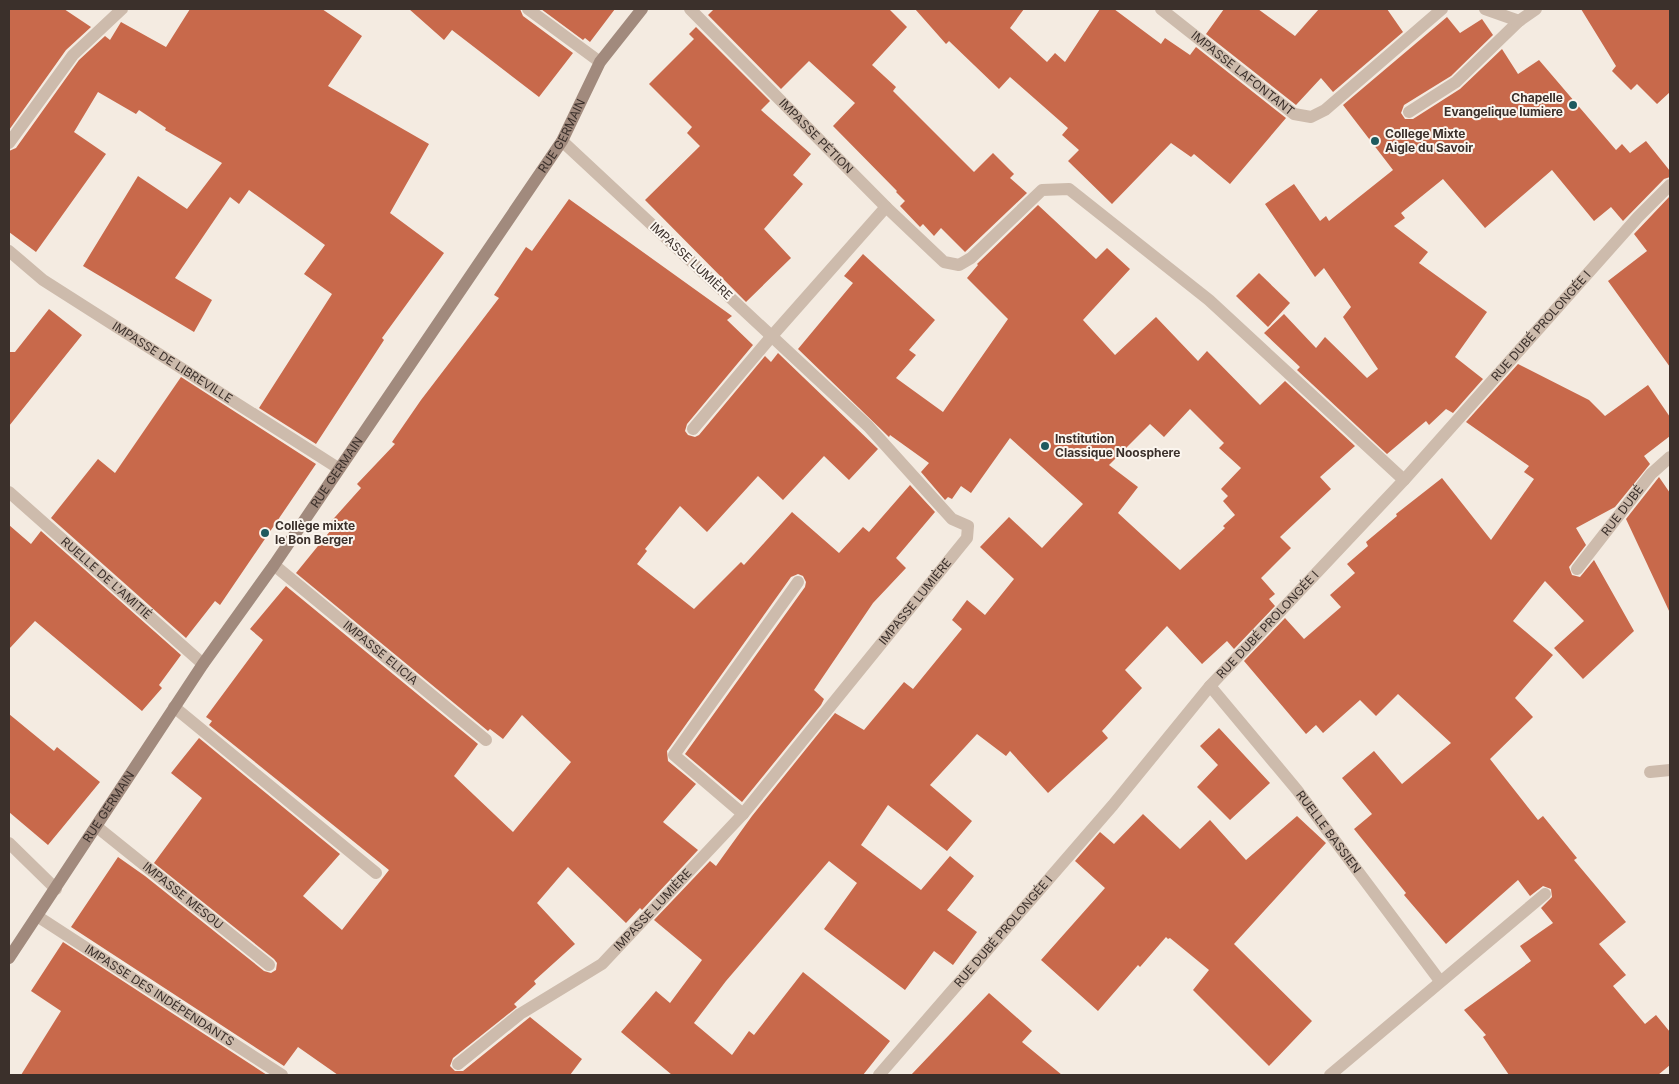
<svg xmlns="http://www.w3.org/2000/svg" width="1679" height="1084" viewBox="0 0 1679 1084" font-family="Inter,sans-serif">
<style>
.building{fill:#c8694b;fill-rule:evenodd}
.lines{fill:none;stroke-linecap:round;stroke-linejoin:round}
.lane{stroke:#cdbbac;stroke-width:12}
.street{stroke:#cdbbac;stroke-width:12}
.secondary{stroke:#a18a7d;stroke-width:12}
.poi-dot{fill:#1f5a5e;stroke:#fbf5ee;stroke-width:2}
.labels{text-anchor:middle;stroke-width:4;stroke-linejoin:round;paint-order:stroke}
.street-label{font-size:12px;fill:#3b302b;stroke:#fbf5ee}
.poi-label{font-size:12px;font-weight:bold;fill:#3b302b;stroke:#fbf5ee;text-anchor:start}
</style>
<rect width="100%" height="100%" fill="#f4ebe1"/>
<!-- building -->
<g class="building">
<path d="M9,9H64L91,27L66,50L9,130Z"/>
<path d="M190,9H322L362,36L328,86L429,144L390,213L444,253L382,338L384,340L316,444L259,408L332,294L304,274L325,245L249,190L239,204L230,197L175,278L212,300L194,332L83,266L138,176L187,209L222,163L165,130L166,128L139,110L136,114L98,92L74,132L106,154L36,252L9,232V151L16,148L79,60L105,36L110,40L121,22L166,47Z"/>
<path d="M409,9H520L523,16L573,53L539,97L452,30L444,40Z"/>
<path d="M541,9H615L590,42L585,38L583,40Z"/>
<path d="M714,9H889L907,27L872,65L896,87L893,91L974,172L993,153L1014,174L1010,178L1027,193L965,252L941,228L934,236L923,224L920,227L900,206L905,201L896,192L897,191L833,126L855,103L809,61L781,89L708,15Z"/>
<path d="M915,9H1024L1010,28L1047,62L1055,53L1065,62L1100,9H1114L1161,44L1165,38L1190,55L1196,47L1286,118L1230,184L1194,154L1191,157L1171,143L1112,204L1068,161L1079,150L1062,135L1068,128L1010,77L999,89L949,41L946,44Z"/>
<path d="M1224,9H1258L1295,36L1319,9H1387L1403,32L1333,92L1321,78L1296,105L1206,34Z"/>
<path d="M1581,9H1670V92L1657,104L1637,84L1631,90L1612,71L1616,66Z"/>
<path d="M1447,17L1460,33L1482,19L1493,35L1451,76L1404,105L1401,113L1405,119H1413L1460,89L1502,49L1518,74L1539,60L1616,150L1622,144L1630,153L1646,141L1670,171V177L1664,179L1623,221L1611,207L1594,221L1552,170L1485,228L1443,179L1401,213L1405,218L1394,226L1428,252L1419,263L1487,312L1455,357L1483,379L1453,413L1446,409L1429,425L1426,421L1387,454L1297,370L1300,367L1264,333L1284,314L1316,348L1325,337L1367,378L1378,369L1343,317L1351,307L1324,268L1315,277L1265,204L1294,184L1320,221L1326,216L1329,221L1393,170L1343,105Z"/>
<path d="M696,27L770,101L761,110L811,154L793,175L803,184L764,229L791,258L746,302L645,200L700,146L687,133L692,127L649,84L694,39L689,34Z"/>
<path d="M1670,196V367L1608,281L1647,251L1634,234Z"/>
<path d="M569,199L732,316L727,320L753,345L687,424L685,431L688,435L695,437L699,435L765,356L771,362L778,353L878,449L849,480L824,456L783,500L758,476L707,532L680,506L645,549L647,551L637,564L694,609L741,562L744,565L792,512L839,553L863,527L869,532L910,485L935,512L896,558L906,568L873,603L814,690L824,699L821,705L742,802L685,754L805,587L806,582L803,576L798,574L791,577L667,751L668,761L696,784L663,822L698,850L642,910L640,908L626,923L568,867L537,903L575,944L534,981L536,984L514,1004L517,1007L453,1058L450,1066L455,1071H463L530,1017L582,1059L570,1075H338L298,1047L284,1066L71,927L118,857L145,876L264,971L271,973L276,970L277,963L274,959L154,863L202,798L171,773L199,738L340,854L303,896L342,930L389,870L209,725L212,721L206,717L263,640L250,629L286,586L478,744L454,776L513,832L571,762L522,715L503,739L490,729L488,731L296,573L331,530L327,526L361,488L357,484L395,444L392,442L421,400L499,298L494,295L526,247L532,251Z"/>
<path d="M1038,205L1096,259L1107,248L1130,269L1083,320L1115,355L1156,317L1198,361L1207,351L1260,405L1285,381L1355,446L1320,477L1331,489L1280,537L1291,548L1261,578L1275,594L1269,599L1275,606L1234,649L1227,641L1202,664L1167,626L1125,670L1142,688L1102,731L1108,738L1048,793L1010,751L1006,756L977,734L930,785L972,821L947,851L888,805L861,845L921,890L950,856L974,876L947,910L977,932L953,965L934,951L905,990L824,929L857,883L829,861L726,981L694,1023L732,1055L749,1031L754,1035L803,972L890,1041L863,1075H672L621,1032L656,991L670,1003L702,960L654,920L710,861L716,866L752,816L835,713L864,730L904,682L913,689L962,629L952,620L967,600L985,615L1014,579L980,547L1009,517L1042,548L1083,504L1010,438L971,493L961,486L952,499L948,497L945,500L921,472L929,463L890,435L889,437L798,349L853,283L844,276L863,254L935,320L909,350L916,355L896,378L943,412L1008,319L967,278L978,265L977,264ZM1190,409L1224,443L1219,448L1241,468L1221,489L1228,496L1223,501L1235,515L1223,526L1225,528L1180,570L1118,513L1138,487L1109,465L1150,424L1164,437Z"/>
<path d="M1259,273L1290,303L1268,327L1236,296Z"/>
<path d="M49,309L82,335L9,426V352H15Z"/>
<path d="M1518,364L1589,400L1605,416L1648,385L1670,417V436L1644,456L1650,464L1615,507L1576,528L1586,545L1569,567L1572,575L1580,577L1594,560L1634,631L1583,679L1554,648L1584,621L1545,581L1513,621L1553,655L1515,698L1533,717L1490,759L1538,820L1543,816L1577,858L1574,860L1626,922L1599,944L1626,975L1613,986L1645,1024L1656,1015L1670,1032V1065L1658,1075H1509L1483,1037L1486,1035L1464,1010L1531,961L1520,946L1553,923L1541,908L1552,897L1551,889L1543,886L1530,896L1518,880L1446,944L1404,895L1406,893L1354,829L1372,814L1342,778L1374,751L1402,784L1451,743L1398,694L1376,716L1360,700L1323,733L1316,725L1306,734L1244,661L1285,618L1304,639L1341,607L1330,595L1355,573L1347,564L1368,546L1366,542L1397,516L1396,514L1442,478L1491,540L1534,479L1524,472L1529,466L1466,422Z"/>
<path d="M181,377L316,464L220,605L215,601L186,638L51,518L98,459L115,473Z"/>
<path d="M1659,477L1670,493V613L1626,519Z"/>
<path d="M9,525L31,544L41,531L181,655L159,685L162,688L142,711L35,621L9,649Z"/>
<path d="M9,714L54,751L57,747L100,782L48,845L9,812Z"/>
<path d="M1219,728L1270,783L1230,820L1197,787L1218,765L1200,746Z"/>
<path d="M1143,814L1180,849L1210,820L1246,860L1297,816L1326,843L1234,944L1312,1021L1269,1066L1193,990L1209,970L1170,938L1168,939L1166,937L1140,967L1138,965L1098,1011L1041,960L1105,888L1075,861L1100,832L1114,844Z"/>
<path d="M63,942L267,1075H21L61,1011L31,991Z"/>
<path d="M989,993L1032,1031L1022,1042L1062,1075H911Z"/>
</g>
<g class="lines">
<!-- lane -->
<g class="lane">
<path d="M1409,112L1456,82L1519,21L1536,9"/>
<path d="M693,429L771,337"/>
<path id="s1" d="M274,565L486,740"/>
<path d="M1650,772L1670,770"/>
<path d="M743,814L674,755L798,582"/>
<path id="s2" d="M97,827L269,965"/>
</g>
<!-- street -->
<g class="street">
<path d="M528,9L600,62"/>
<path id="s3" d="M690,9L886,207L944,262L959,265L971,258L1042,190L1069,189L1209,300L1404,480"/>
<path id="s4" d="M1161,9L1294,114L1311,117L1325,110L1442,9"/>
<path d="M1485,9L1519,21"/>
<path d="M9,143L73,55L122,9"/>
<path id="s5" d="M9,251L43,280L338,468"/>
<path d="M771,337L886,207"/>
<path id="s6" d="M9,492L203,664"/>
<path id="s7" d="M1577,569L1651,474L1670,457"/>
<path id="s8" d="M1210,686L1297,790L1440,981"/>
<path d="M174,707L376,873"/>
<path d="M9,843L56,889"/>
<path id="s9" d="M37,916L282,1075"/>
<path id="s10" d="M458,1064L520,1014L602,964L743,814L967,538L968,526L952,519L868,426L562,141"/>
<path id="s11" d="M879,1075L1113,805L1210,686L1404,480L1638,217L1670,185"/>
<path d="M1330,1075L1545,894"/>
</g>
<!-- secondary -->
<path class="secondary" id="s12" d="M9,958L203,664L274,565L562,141L600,62L642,9"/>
</g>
<!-- markers -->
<g class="poi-dot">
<circle cx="1573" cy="105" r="5"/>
<circle cx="1375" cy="141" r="5"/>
<circle cx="1045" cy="446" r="5"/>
<circle cx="265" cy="533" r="5"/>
</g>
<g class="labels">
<!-- street labels -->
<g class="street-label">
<text dy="4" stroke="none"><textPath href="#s4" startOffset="104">IMPASSE LAFONTANT</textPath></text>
<text dy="4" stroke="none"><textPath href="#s12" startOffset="991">RUE GERMAIN</textPath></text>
<text dy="4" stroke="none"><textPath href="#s3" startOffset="179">IMPASSE PÉTION</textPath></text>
<text transform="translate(691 261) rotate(43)" y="4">IMPASSE LUMIÈRE</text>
<text dy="4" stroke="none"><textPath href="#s11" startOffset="1000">RUE DUBÉ PROLONGÉE I</textPath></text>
<text dy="4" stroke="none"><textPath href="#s5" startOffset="198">IMPASSE DE LIBREVILLE</textPath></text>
<text dy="4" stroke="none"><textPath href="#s12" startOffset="586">RUE GERMAIN</textPath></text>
<text dy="4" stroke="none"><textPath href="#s7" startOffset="74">RUE DUBÉ</textPath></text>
<text dy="4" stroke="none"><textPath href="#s6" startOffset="130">RUELLE DE L'AMITIÉ</textPath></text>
<text dy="4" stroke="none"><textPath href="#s10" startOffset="655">IMPASSE LUMIÈRE</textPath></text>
<text dy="4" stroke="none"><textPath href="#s11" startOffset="595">RUE DUBÉ PROLONGÉE I</textPath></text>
<text dy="4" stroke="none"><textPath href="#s1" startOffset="138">IMPASSE ELICIA</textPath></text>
<text dy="4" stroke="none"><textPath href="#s12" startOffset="181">RUE GERMAIN</textPath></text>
<text dy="4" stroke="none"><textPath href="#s8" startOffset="188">RUELLE BASSIEN</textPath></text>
<text dy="4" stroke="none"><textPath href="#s2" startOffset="110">IMPASSE MESOU</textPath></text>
<text dy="4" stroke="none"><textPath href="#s10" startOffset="250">IMPASSE LUMIÈRE</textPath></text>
<text dy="4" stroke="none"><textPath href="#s11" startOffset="190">RUE DUBÉ PROLONGÉE I</textPath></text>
<text dy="4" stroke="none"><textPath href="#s9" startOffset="146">IMPASSE DES INDÉPENDANTS</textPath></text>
</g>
<!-- poi labels -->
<g class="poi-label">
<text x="1563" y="102" text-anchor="end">Chapelle<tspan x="1563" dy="14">Evangelique lumiere</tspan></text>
<text x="1385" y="138">College Mixte<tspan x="1385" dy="14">Aigle du Savoir</tspan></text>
<text x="1055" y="443">Institution<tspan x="1055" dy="14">Classique Noosphere</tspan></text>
<text x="275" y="530">Collège mixte<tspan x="275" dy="14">le Bon Berger</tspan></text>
</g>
</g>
<!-- border -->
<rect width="1679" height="1084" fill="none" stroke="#3b302b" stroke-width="20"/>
</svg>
